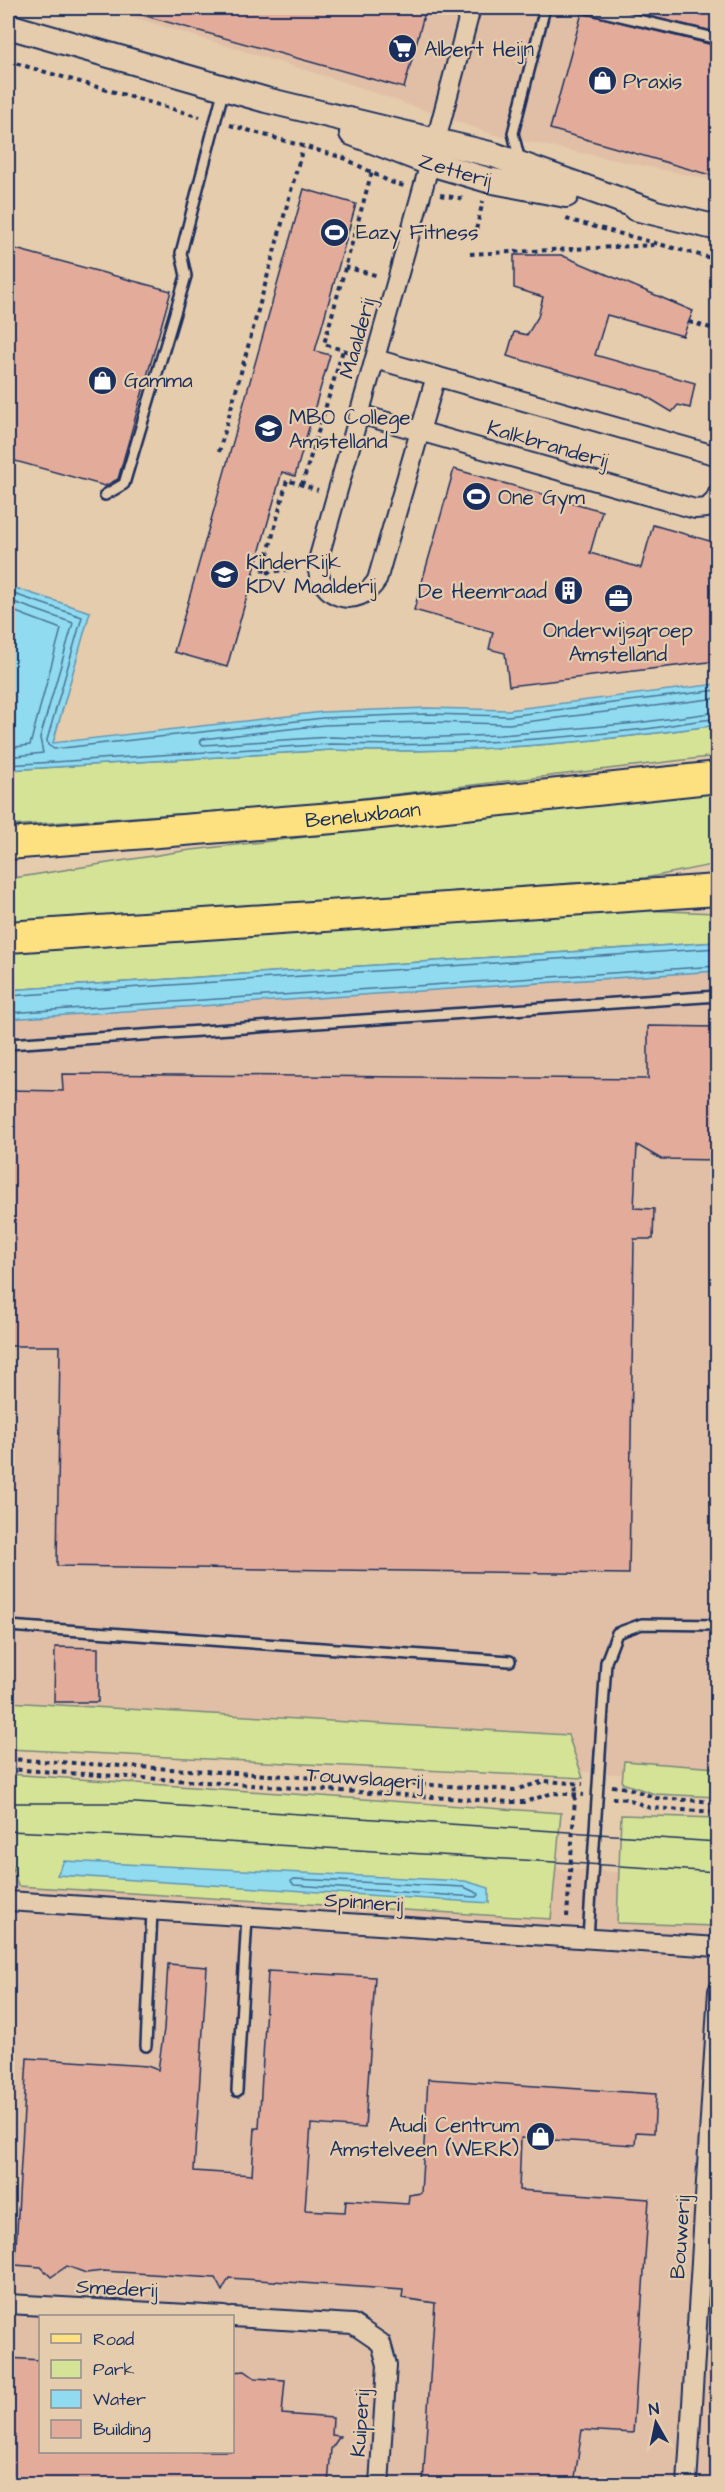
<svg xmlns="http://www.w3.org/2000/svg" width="725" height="2492" viewBox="0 0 725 2492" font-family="'Architects Daughter',sans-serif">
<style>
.built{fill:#e0bfa6;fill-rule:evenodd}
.green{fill:#d5e396;stroke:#78897a;stroke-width:1.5}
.water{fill:#90dbf0;stroke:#6196b6;stroke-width:1.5}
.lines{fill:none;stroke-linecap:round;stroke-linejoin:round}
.shore{stroke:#4a7498;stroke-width:1.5}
.building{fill:#e3ac9a;stroke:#1b2f5e;stroke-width:1.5}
.service-casing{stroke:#1b2f5e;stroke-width:14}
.minor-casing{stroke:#1b2f5e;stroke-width:22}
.tertiary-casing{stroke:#1b2f5e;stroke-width:28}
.primary-casing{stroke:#1b2f5e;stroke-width:34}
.path{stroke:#1b2f5e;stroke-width:4;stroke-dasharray:4.5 4.5;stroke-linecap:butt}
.service{stroke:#e5ccad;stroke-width:9}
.minor{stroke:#e5ccad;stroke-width:18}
.tertiary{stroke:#e5ccad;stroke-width:24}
.primary{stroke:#fde080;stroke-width:30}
.tram{stroke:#1b2f5e;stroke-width:1.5}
.labels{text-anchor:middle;stroke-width:4.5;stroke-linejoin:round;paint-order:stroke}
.poi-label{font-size:21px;fill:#1b2f5e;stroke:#e5ccad;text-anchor:start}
.street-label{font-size:21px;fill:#1b2f5e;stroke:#e5ccad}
</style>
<rect width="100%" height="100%" fill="#e5ccad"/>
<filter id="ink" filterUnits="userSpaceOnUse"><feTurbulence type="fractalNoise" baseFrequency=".0167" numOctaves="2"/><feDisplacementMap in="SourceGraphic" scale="12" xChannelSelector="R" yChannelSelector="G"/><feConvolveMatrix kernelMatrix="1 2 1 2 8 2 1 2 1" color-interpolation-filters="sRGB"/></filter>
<g filter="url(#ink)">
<!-- built -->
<g class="built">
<path d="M103,8H717V181L495,135L341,81Z"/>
<path d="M717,916V1780L8,1737V971Z"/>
<path d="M8,1836L717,1878V2484H8ZM40,2316H232V2452H40Z"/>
</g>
<!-- green -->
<g class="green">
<path d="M717,725V756L305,805L8,826V770L331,750C460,755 590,743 717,725Z"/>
<path d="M717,790V864L645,878L8,923V879L183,851Z"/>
<path d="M613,909L717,913V942L8,990V953Z"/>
<path d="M8,1702L568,1735L583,1778L8,1749Z"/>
<path d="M624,1761L717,1768V1797L655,1794L622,1783Z"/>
<path d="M8,1774L561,1813L551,1919L18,1886L9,1855Z"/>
<path d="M621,1815L717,1818V1926L617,1923Z"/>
</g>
<!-- water -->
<g class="water">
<path d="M8,586L90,612L53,743L323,712L427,708L508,710L717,684V725C590,743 460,755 331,750L8,770Z"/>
<path d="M717,942V971L8,1019V990Z"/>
<path d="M64,1861L465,1881L489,1888V1903L57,1875Z"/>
</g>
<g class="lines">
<!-- shore -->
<g class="shore">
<path d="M8,592L82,617L47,740L48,745L54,749L323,718L427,714L508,716L718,690"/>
<path d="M8,600L73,623L40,738L43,753L8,757"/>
<path d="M8,609L61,629L30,745L8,748"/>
<path d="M718,698L509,724L427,722L324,725L202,739L200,742L203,745L331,737L384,739L500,735L637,723L718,712"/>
<path d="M8,765L330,744C433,747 534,741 636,730C663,728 690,720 718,719"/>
<path d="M8,996L718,948"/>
<path d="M8,1013L718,966"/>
<path d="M294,1879L464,1887L479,1894L476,1897L294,1885L291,1881Z"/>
</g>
</g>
<!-- building -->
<g class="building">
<path d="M136,8H426L404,88L135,13Z"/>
<path d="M614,8H717V32Z"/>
<path d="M582,13L717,46V177L550,129Z"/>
<path d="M304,189L356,204L315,351L330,355L295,476L282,472L227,667L174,652Z"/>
<path d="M8,247L171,291L118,479L105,486L8,459Z"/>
<path d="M514,255H561L693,311L683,336L607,315L595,355L695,383L690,408L678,405L672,412L644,395L507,356L514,332L527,335L538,317L543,297L514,288Z"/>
<path d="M454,469L602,511L590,553L641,568L653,525L717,543V661L509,686L505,653L489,649L493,632L414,610Z"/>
<path d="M648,1026L717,1027V1160L661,1159L637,1145L634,1208L654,1209L653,1239H634L629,1574L57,1566L60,1346H8V1090L63,1091L62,1074L648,1079Z"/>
<path d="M55,1647L98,1648V1702H54Z"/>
<path d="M168,1964L207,1967L194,2171L252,2175L255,2128H259L268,1971L375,1977L365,2128L311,2124L305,2210L345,2212L346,2200L408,2204L409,2195L421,2193L428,2079L656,2094L654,2133L636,2132L635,2145L521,2138L519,2190L649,2199L633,2433L582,2430L574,2484H423L435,2303L402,2298L403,2290L229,2278L222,2291L215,2278L103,2271L86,2273L67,2266L51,2277L41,2267L15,2265L27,2058L147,2066L158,2070L164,2029Z"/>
<path d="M8,2358L40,2360V2451H232V2372L245,2371L255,2378L285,2380L282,2414L333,2418L332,2435L340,2436L331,2449L328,2484H8Z"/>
</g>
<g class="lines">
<defs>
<g id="service">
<path d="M587,8L718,39"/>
<path d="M520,161L513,133L545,8"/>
<path d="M105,495L124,484L186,276L181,253L224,88"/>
<path d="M8,1044L718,996"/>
<path d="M8,1626L510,1661"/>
<path d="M588,1938L606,1662L617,1633L642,1624L718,1625"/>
<path d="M146,2046L152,1911"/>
<path d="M237,2091L247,1917"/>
</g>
<g id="minor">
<path d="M375,359L718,456"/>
<path d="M436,376L377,580C358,611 319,599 317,564L430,163L471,8"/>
<path d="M359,414L695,509L707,508L715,500L718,493"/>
<path d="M8,1901L718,1947"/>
<path d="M8,2304L224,2316"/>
<path d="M232,2317L353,2324L381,2343L387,2365L379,2484"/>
<path d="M687,2484L718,1991"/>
</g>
<g id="tertiary">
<path d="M8,26L266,100L494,155L651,211"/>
<path id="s1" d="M352,133L430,163L488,180L566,195"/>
<path d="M635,208L718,228"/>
</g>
<g id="primary">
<path id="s2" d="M8,844L333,818L718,777"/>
<path d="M8,937L718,890"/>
</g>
</defs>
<!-- service casing -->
<use href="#service" class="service-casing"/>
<!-- minor casing -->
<use href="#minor" class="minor-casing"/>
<!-- tertiary casing -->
<use href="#tertiary" class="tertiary-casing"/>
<!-- primary casing -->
<use href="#primary" class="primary-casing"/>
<!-- path -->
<g class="path">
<path d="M8,61L200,117"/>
<path d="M230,125L344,158L390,182L404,186"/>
<path d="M440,195L465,199"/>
<path d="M566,219L718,260"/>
<path d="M474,238L483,201"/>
<path d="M470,254L655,245"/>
<path d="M345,267L379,276"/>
<path d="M689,322L718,330"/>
<path d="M356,354L324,344L372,171"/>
<path d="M219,452L303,147"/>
<path d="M302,485L343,350"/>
<path d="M298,568L263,573L287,480L318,490"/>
<path d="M8,1759L514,1790L545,1781L583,1784"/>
<path d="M8,1769L509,1802H524L553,1793L584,1795"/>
<path d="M612,1786L628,1788L656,1798L718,1802"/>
<path d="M612,1798L628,1799L650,1808L718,1812"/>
<path d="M567,1917L576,1783"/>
</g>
<!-- service -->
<use href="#service" class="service"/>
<!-- minor -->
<use href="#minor" class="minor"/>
<!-- tertiary -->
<use href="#tertiary" class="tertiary"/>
<!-- primary -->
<use href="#primary" class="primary"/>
<!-- tram -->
<g class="tram">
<path d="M8,1803H136L718,1842"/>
<path d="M8,1831L127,1836L718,1872"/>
</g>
</g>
</g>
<!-- icons -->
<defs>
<symbol id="supermarket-disc" viewBox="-11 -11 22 22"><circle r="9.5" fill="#1b2f5e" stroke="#e5ccad"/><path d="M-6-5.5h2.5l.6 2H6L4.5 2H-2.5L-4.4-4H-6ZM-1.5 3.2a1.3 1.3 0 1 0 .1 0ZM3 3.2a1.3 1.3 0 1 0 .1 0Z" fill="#fff"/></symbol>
<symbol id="shop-disc" viewBox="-11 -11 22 22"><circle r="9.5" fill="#1b2f5e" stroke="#e5ccad"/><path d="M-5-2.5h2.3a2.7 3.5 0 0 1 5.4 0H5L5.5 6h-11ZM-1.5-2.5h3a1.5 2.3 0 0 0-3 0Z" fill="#fff"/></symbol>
<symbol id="stadium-disc" viewBox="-11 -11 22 22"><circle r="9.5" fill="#1b2f5e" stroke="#e5ccad"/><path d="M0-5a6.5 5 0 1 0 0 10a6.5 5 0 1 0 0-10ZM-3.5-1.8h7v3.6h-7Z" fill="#fff"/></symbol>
<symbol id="school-disc" viewBox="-11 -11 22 22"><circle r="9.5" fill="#1b2f5e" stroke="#e5ccad"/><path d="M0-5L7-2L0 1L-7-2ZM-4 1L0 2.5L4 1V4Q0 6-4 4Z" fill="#fff"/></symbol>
<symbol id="building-disc" viewBox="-11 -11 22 22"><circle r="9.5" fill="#1b2f5e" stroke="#e5ccad"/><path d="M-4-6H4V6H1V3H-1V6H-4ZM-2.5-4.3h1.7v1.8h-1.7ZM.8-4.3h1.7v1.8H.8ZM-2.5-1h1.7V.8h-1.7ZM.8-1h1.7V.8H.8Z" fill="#fff"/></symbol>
<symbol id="office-disc" viewBox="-11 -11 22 22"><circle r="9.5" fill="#1b2f5e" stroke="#e5ccad"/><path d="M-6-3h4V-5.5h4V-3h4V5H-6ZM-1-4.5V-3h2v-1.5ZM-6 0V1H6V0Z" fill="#fff"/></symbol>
</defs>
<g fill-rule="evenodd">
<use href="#supermarket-disc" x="386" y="32" width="33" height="33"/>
<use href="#shop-disc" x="586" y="64" width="33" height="33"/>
<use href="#stadium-disc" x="318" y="216" width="33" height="33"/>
<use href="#shop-disc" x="86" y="364" width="33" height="33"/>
<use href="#school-disc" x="252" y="412" width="33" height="33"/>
<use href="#stadium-disc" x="460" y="480" width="33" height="33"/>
<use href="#school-disc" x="208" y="558" width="33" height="33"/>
<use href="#building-disc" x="552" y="574" width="33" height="33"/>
<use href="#office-disc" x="602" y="582" width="33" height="33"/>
<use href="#shop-disc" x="524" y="2120" width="33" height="33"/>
</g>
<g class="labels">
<!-- poi labels -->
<g class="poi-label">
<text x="424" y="56">Albert Heijn</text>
<text x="623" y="88">Praxis</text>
<text x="356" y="239">Eazy Fitness</text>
<text x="124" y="387">Gamma</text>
<text x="289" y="424">MBO College<tspan x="289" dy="24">Amstelland</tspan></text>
<text x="498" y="504">One Gym</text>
<text x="246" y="569">KinderRijk<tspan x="246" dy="24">KDV Maalderij</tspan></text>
<text x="547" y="598" text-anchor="end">De Heemraad</text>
<text x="618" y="637" text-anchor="middle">Onderwijsgroep<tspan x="618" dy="24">Amstelland</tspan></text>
<text x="519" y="2132" text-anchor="end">Audi Centrum<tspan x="519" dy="24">Amstelveen (WERK)</tspan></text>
</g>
<!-- street labels -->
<g class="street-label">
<text dy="7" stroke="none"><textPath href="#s1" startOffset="110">Zetterij</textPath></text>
<text transform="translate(357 338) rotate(-74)" y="7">Maalderij</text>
<text transform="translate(548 444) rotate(16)" y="7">Kalkbranderij</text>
<text dy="7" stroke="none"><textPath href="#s2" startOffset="356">Beneluxbaan</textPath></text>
<text transform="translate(365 1778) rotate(4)" y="7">Touwslagerij</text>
<text transform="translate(364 1902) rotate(4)" y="7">Spinnerij</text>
<text transform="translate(680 2237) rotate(-86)" y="7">Bouwerij</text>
<text transform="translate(117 2288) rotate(3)" y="7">Smederij</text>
<text transform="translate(360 2423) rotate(-86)" y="7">Kuiperij</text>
</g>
</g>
<!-- margin -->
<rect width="725" height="2492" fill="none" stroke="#e5ccad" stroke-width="30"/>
<rect x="15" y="15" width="695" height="2462" fill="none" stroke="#1b2f5e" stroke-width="2" filter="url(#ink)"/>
<!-- legend -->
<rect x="39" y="2315" width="195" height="138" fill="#e5ccad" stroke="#948d8d" stroke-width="1.5"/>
<rect x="51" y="2334" width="30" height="9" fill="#fde080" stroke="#948d8d" stroke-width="1.5"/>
<text x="93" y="2345" font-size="18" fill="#1b2f5e">Road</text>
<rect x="51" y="2360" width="30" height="18" fill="#d5e396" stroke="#948d8d" stroke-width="1.5"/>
<text x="93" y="2375" font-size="18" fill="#1b2f5e">Park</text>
<rect x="51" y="2390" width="30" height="18" fill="#90dbf0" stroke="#948d8d" stroke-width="1.5"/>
<text x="93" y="2405" font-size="18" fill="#1b2f5e">Water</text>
<rect x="51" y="2420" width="30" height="18" fill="#e3ac9a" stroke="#948d8d" stroke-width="1.5"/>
<text x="93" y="2435" font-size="18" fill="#1b2f5e">Building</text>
<!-- north arrow -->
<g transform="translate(656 2423) rotate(351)" stroke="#e5ccad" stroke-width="4.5" paint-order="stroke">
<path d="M0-4.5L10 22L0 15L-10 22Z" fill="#1b2f5e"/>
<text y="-9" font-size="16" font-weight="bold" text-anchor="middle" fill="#1b2f5e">N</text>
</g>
</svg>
